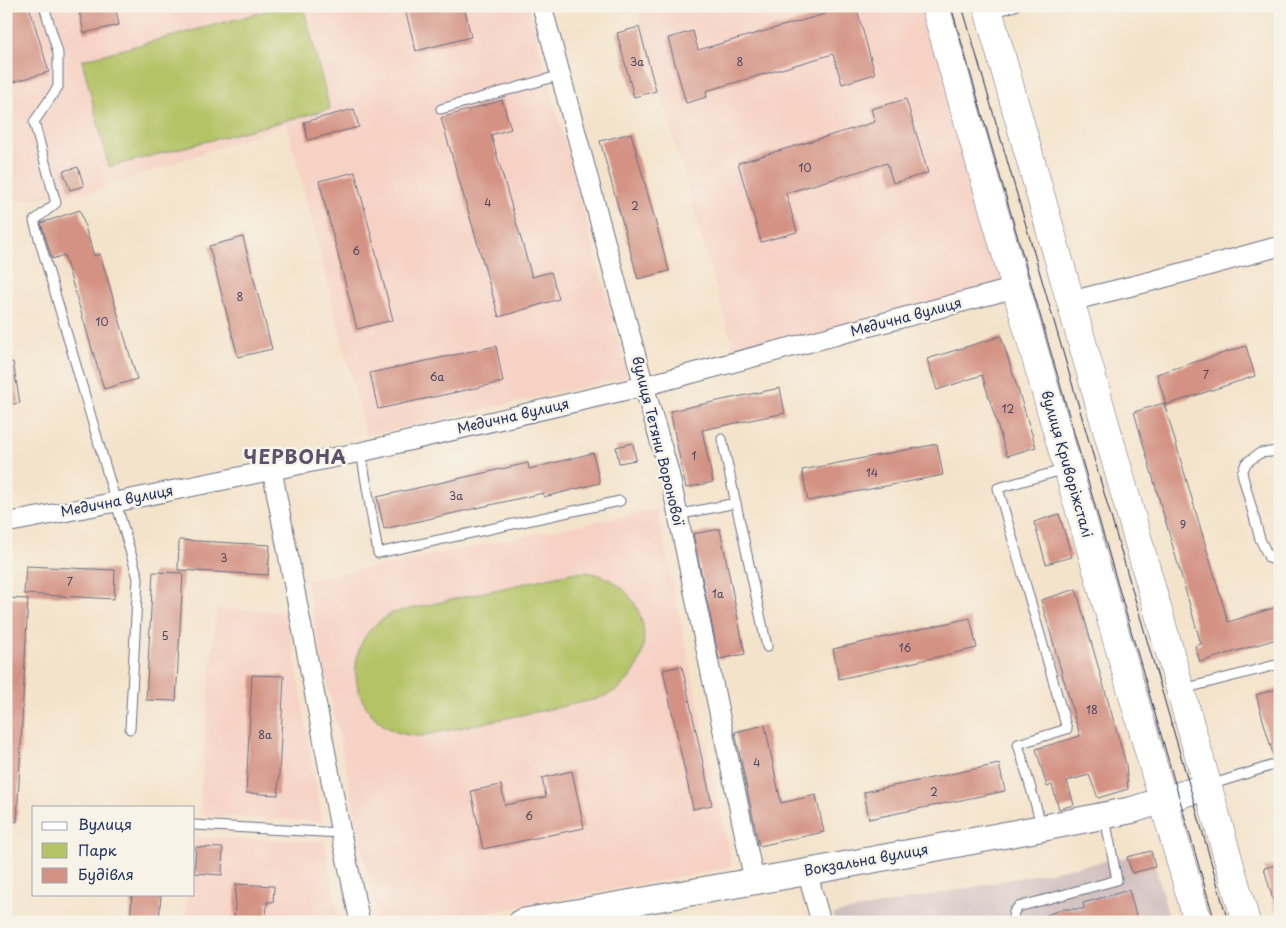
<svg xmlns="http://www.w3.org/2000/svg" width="1286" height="928" viewBox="0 0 1286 928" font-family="'Playpen Sans',sans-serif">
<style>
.built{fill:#f6d2c4}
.industrial{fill:#d1bfbe}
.green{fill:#b4c366;stroke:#687962}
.building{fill:#d39283}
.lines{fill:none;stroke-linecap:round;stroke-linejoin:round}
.lane-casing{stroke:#676e84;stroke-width:11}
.street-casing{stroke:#676e84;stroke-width:21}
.secondary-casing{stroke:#676e84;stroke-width:28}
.primary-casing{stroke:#676e84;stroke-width:29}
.lane{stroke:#fff;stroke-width:9}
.street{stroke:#fff;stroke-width:19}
.secondary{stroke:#fff;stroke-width:26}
.primary{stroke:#fff;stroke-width:28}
.tram{stroke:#1b2f5e;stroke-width:1}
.labels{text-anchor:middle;stroke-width:5;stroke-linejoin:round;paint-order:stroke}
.number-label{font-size:11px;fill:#494867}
.street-label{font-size:14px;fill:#1b2f5e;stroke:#f7f3e8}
.district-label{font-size:19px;font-weight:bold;letter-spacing:1px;fill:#5b526b;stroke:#f7f3e8}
</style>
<rect width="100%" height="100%" fill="#f7f3e8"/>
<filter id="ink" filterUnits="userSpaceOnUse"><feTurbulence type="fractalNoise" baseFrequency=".02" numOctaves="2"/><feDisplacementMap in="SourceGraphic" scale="10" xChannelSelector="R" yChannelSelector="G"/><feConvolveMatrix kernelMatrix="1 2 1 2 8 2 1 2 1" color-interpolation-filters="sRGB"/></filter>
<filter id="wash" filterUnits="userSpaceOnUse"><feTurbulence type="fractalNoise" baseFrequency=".0096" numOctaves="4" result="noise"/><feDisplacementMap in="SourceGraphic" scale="20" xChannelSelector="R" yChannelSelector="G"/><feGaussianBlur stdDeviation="1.12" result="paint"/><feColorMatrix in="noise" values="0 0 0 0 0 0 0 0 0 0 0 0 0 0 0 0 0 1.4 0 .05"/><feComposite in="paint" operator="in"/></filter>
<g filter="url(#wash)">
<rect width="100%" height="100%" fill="#f4e3cb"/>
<!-- built -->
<g class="built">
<path d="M6,6H528L628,377L366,436L287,124L94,191L6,201Z"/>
<path d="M666,6H935L1015,288L737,361L638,15Z"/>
<path d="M657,509L732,867L439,922H378L306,581Z"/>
<path d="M216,609L287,611L322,822L199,815Z"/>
<path d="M194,838L325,841L340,922H185L187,894H194Z"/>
</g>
<!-- industrial -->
<path class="industrial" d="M1151,851L1170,922H835L833,914L1127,857Z"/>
<!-- green -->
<g class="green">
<path d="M286,6H303L330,109L109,167L82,60Z"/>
<path d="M586,572C598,574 608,577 618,585C648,607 653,653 627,681C618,691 606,696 593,700L421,736C410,736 398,734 388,728C354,708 345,660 370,630C376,623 384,618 392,613L570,573Z"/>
</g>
<g id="blocks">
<!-- building -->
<g class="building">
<path d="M6,6H29L49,72L6,84Z"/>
<path d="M78,6H115L119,25L84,33Z"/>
<path d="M404,6H464L471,37L416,51Z"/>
<path d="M823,6H856L875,74L842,84L833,54L706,91L707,97L686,103L668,38L693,31L698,50L825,14Z"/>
<path d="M639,27L656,91L634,97L617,33Z"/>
<path d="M906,99L928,173L893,183L887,163L786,193L797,232L761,242L738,163L875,122L871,109Z"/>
<path d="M502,100L511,129L491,135L532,277L551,272L559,299L499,317L441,118Z"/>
<path d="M354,109L359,127L308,140L304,122Z"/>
<path d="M631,133L669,271L638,279L600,141Z"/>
<path d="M78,167L84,186L70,190L63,171Z"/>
<path d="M355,172L393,320L357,329L319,181Z"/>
<path d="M80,210L94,256L100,254L137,379L104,389L64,255L52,259L41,223Z"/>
<path d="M243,237L272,349L238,357L209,246Z"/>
<path d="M1001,336L1036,447L1007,456L982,375L937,390L927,359Z"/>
<path d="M496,346L503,382L378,409L370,373Z"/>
<path d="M1246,346L1255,376L1166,405L1157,374Z"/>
<path d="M13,362L20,403L6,405V363Z"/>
<path d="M780,388L785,413L702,430L713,482L686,488L670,411Z"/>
<path d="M1164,403L1228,622L1280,606V638L1200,662L1195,646L1201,644L1134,412Z"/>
<path d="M633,443L636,460L619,463L616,447Z"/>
<path d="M937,444L943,475L808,501L802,470Z"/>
<path d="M593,453L600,483L544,497L543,493L384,529L377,497L528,463L529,469Z"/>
<path d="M1059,514L1072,557L1046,564L1034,522Z"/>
<path d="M720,529L745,654L719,659L693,534Z"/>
<path d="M179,540L270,545L268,575L178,570Z"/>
<path d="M26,566L115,570L114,599L24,594Z"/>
<path d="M153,572L183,573L176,701L146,700Z"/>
<path d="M1076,589L1126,764L1128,789L1098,798L1089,775L1067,781L1074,805L1059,809L1052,785L1047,787L1036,749L1080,736L1041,600Z"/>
<path d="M6,598L28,599L17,822L6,821Z"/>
<path d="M970,618L977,648L839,679L833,649Z"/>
<path d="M682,666L712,805L693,809L663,670Z"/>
<path d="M252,675L284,676L278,795L246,793Z"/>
<path d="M1280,688V757L1274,758L1256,695Z"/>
<path d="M765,725L781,803L816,795L824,832L759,846L735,732Z"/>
<path d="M999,764L1005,791L869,819L864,792Z"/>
<path d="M572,771L584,828L483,849L471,791L501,785L505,805L546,797L542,778Z"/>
<path d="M196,847L223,848L222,875L194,873Z"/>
<path d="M1151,851L1155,867L1132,873L1127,857Z"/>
<path d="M1280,864V910L1276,911L1264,868Z"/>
<path d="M236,884L274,886L273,902H267L266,922H234Z"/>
<path d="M1129,890L1138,922H1032V921L1062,909H1084L1083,903Z"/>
<path d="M132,894H161L159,922H130Z"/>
</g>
</g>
</g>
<g filter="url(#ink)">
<use href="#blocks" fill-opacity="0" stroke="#676e84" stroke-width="1"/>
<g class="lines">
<defs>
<g id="lane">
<path d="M44,6L58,53V87L34,122L56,203L34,221L138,578L130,729"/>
<path d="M992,13L1015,6"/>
<path d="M441,109L561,75"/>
<path d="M722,439L767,647"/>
<path d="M1280,451L1260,453L1246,463L1242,473L1260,539L1269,558L1280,562"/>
<path d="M361,452L378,553L620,501"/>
<path d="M677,515L736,503"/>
<path d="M1183,689L1280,664"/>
<path d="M1210,785L1280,763"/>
<path d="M194,825L341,833"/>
<path d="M1042,827L1018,744L1067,729L998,488L1066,469"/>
<path d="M1012,922L1014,912L1018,907L1117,880L1105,818"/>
</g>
<g id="street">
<path d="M542,6L644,386L669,472L754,880"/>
<path d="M1071,301L1152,281L1280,246"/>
<path d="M272,470L341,833L360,922"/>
<path d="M6,523L116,502L361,452L644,386L1015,288"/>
<path d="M807,872L821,922"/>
</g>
<path id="secondary" d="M522,922L807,872L1042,828L1132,810L1208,786"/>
<g id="primary">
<path d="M935,6L1198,922"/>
<path d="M987,6L1246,922"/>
</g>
</defs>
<!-- lane casing -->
<use href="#lane" class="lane-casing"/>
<!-- street casing -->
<use href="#street" class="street-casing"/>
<!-- secondary casing -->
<use href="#secondary" class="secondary-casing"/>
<!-- primary casing -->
<use href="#primary" class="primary-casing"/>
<!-- lane -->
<use href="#lane" class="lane"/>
<!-- street -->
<use href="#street" class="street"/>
<!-- secondary -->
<use href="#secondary" class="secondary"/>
<!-- primary -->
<use href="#primary" class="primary"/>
<!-- tram -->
<g class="tram">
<path d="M951,6L1215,922"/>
<path d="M962,6L1191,791L1228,922"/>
</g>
</g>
</g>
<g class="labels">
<!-- number labels -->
<g class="number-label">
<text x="637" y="66">3а</text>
<text x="740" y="66">8</text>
<text x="805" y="172">10</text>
<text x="488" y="207">4</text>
<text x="635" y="210">2</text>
<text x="356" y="255">6</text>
<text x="240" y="301">8</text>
<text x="102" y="326">10</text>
<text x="1206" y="379">7</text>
<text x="437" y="381">6а</text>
<text x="1008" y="413">12</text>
<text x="694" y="460">1</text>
<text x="872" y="477">14</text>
<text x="456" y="500">3а</text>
<text x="1183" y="529">9</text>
<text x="224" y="562">3</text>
<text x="70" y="586">7</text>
<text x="718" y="598">1а</text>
<text x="165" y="640">5</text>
<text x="905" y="652">16</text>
<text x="1092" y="714">18</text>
<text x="265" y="739">8а</text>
<text x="757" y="767">4</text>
<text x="934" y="796">2</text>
<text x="529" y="820">6</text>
</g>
<!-- street labels -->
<g class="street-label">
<text transform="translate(906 317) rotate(-15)" y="5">Медична вулиця</text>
<text transform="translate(513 416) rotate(-13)" y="5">Медична вулиця</text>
<text transform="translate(658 441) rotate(76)" y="5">вулиця Тетяни Воронової</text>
<text transform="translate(1067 464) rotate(74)" y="5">вулиця Криворіжсталі</text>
<text transform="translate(117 501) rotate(-11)" y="5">Медична вулиця</text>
<text transform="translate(866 860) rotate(-10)" y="5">Вокзальна вулиця</text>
</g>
<!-- district labels -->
<g class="district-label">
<text x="295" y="464">ЧЕРВОНА</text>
</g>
</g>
<!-- margin -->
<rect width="1286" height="928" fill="none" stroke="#f7f3e8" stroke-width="25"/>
<!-- legend -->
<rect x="32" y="806" width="162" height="90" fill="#f7f3e8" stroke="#9fa5b1"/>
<rect x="42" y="822" width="25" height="8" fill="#ffffff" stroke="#9fa5b1"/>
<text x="78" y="830" font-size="15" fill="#1b2f5e">Вулиця</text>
<rect x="42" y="843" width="25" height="15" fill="#b4c366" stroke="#9fa5b1"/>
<text x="78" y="856" font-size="15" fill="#1b2f5e">Парк</text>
<rect x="42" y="868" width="25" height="15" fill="#d39283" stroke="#9fa5b1"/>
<text x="78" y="880" font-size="15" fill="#1b2f5e">Будівля</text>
</svg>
